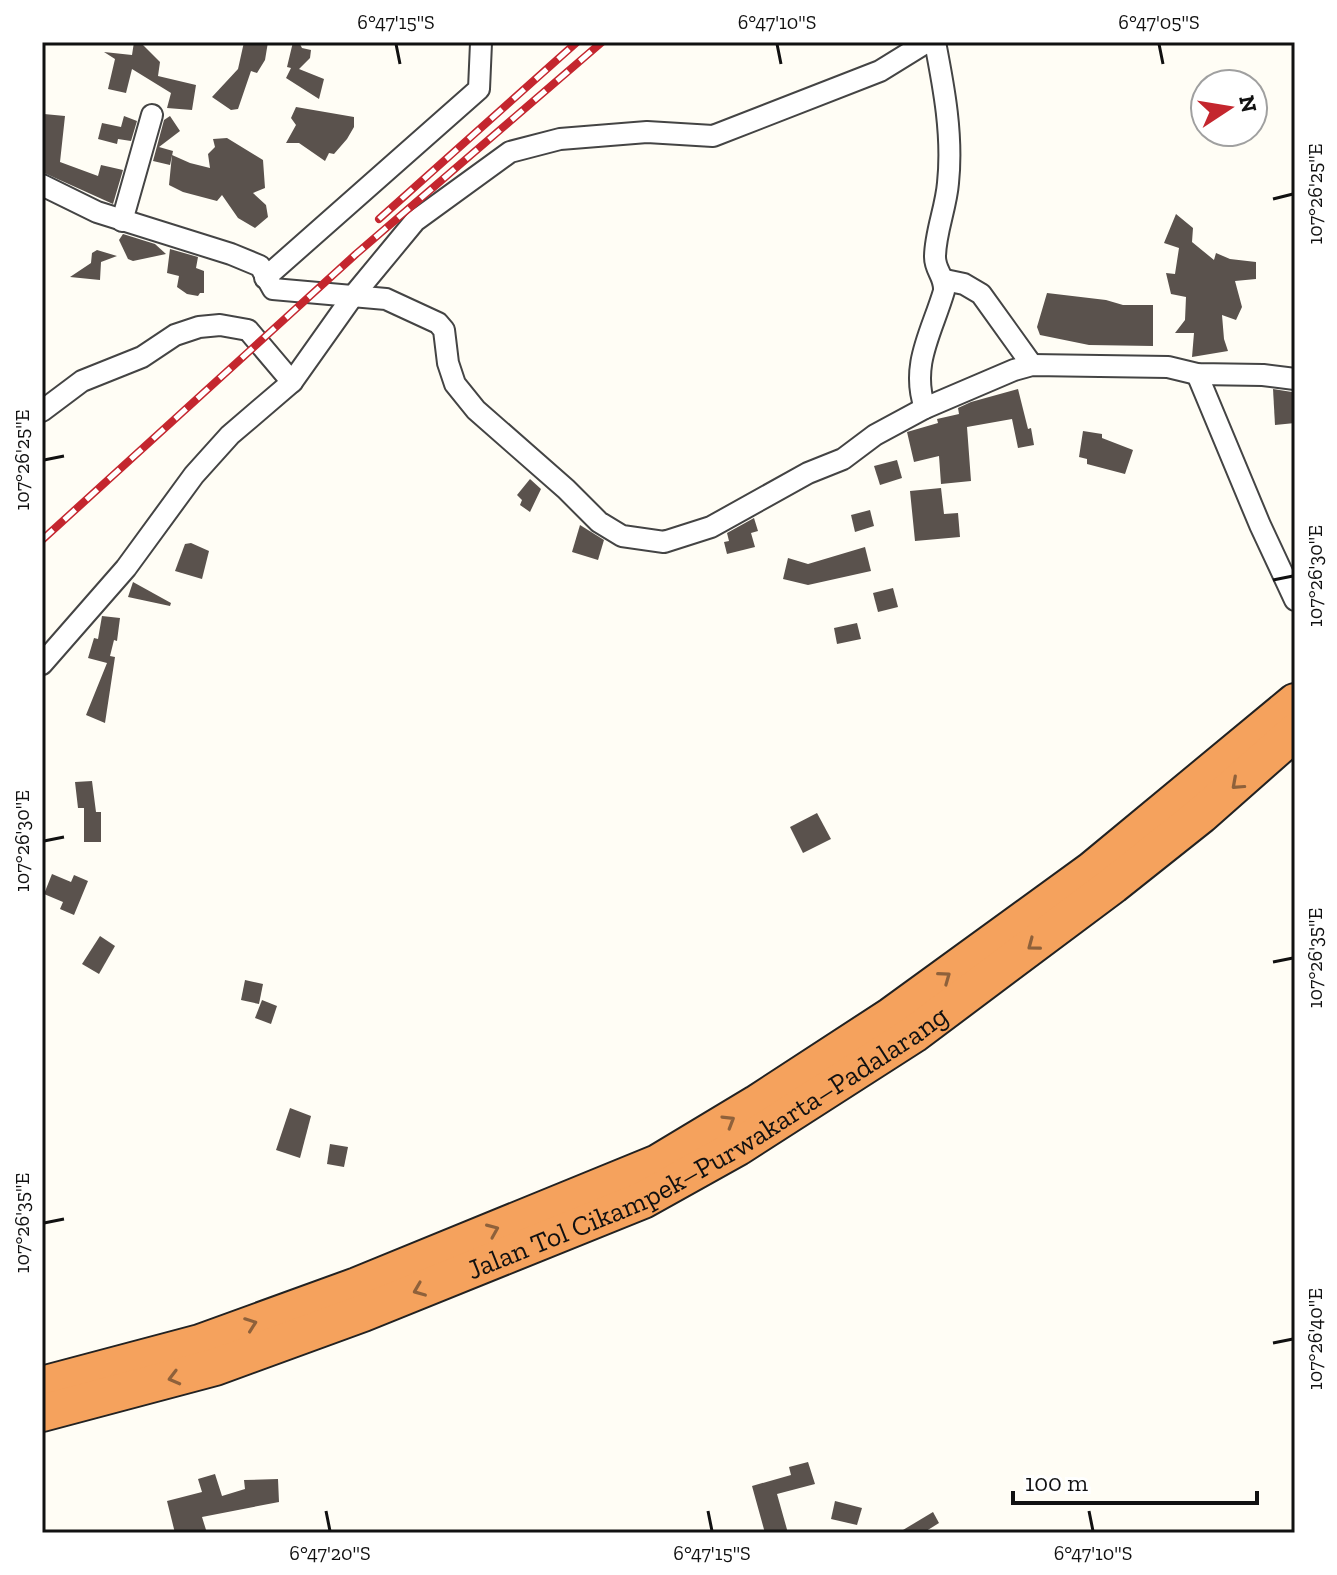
<svg xmlns="http://www.w3.org/2000/svg" width="1337" height="1575" viewBox="0 0 1337 1575" font-family="'Zilla Slab',serif">
<style>
.building{fill:#5a524d}
.lines{fill:none;stroke-linecap:round;stroke-linejoin:round}
.street-casing{stroke:#444;stroke-width:24}
.highway-casing{stroke:#222;stroke-width:40}
.street{stroke:#fff;stroke-width:20}
.highway{stroke:#f5a25d;stroke-width:36}
.rail-casing{stroke:#c4262e;stroke-width:8}
.rail{stroke:#fff;stroke-width:5;stroke-dasharray:15;stroke-linecap:butt}
.oneway{stroke:#8e613b}
.ticks{fill:none;stroke:#111;stroke-width:3}
.labels{text-anchor:middle;stroke-width:8;stroke-linejoin:round;paint-order:stroke}
.street-label{font-size:28px;fill:#111;stroke:#fff}
.neatline{fill:none;stroke:#111;stroke-width:3}
.ticks-label{font-size:20px;text-anchor:middle;fill:#111}
</style>
<rect width="100%" height="100%" fill="#fffdf5"/>
<!-- building -->
<g class="building">
<path d="M134,42H140L160,62L158,76L196,85L192,110L167,108L171,93L132,69L126,93L108,89L115,59L104,52L132,55Z"/>
<path d="M244,42H268L265,60L257,73L251,71L238,109L231,110L212,97L238,69Z"/>
<path d="M293,42H299L302,48L311,50L310,58L299,69L324,79L319,99L286,78L291,68L287,67Z"/>
<path d="M296,107L354,117V127L347,139L334,154L329,153L325,161L299,143H286L296,125L291,118Z"/>
<path d="M44,114L65,116L60,162L98,176L101,165L123,170L113,204L42,172Z"/>
<path d="M124,116L137,121L131,141L118,139L117,144L98,139L102,123L121,127Z"/>
<path d="M170,116L180,131L159,147L173,151L170,165L153,161L164,120Z"/>
<path d="M227,138L263,160L265,188L253,193L266,205L268,217L255,228L238,218L222,195L217,201L183,192L169,185L172,155L190,163L210,168L208,154L215,147L213,139Z"/>
<path d="M1176,214L1193,228L1192,242L1214,260L1216,253L1230,259L1256,262V279L1235,281L1242,307L1236,320L1222,315L1224,339L1228,351L1192,357L1194,333H1175L1185,320L1186,297L1171,294L1166,273L1175,274L1179,248L1164,243Z"/>
<path d="M123,234L155,244L166,254L133,261L128,259L119,240Z"/>
<path d="M170,249L198,257L196,268L204,271V293H200L198,296L187,294L177,287L179,276L167,273Z"/>
<path d="M97,250L117,256L101,262L100,280L70,277L91,263L92,253Z"/>
<path d="M1047,293L1106,300L1123,305H1153V346L1089,345L1040,335L1037,327Z"/>
<path d="M1018,389L1028,429L1031,428L1034,445L1018,448L1012,419L967,427L971,481L941,484L939,456L914,462L907,432L938,423L937,419L959,414L958,408L971,402Z"/>
<path d="M1273,389L1292,392L1295,423L1275,425Z"/>
<path d="M1083,431L1102,434V438L1133,450L1125,474L1087,464V459L1079,457Z"/>
<path d="M897,460L902,478L880,485L874,466Z"/>
<path d="M530,479L541,489L530,512L520,505L522,500L517,495Z"/>
<path d="M941,488L944,514L958,513L960,537L915,541L910,491Z"/>
<path d="M870,510L874,526L855,532L851,515Z"/>
<path d="M754,518L758,531L751,533L755,547L727,554L724,542L729,541L727,533Z"/>
<path d="M580,525L604,540L598,560L572,552Z"/>
<path d="M191,543L209,551L202,579L175,571L185,544Z"/>
<path d="M865,547L871,571L808,585L783,579L788,558L808,564Z"/>
<path d="M133,582L171,603L170,606L128,597Z"/>
<path d="M893,588L898,607L878,612L873,593Z"/>
<path d="M102,616L120,618L117,641L114,640L110,656L115,657L105,723L86,715L107,663L88,658L94,638L98,639Z"/>
<path d="M857,623L861,639L837,644L834,628Z"/>
<path d="M92,781L96,812H101V842H84V808H78L75,782Z"/>
<path d="M817,813L831,839L803,853L790,827Z"/>
<path d="M52,874L71,882L74,875L88,881L74,915L60,909L63,902L44,894Z"/>
<path d="M100,936L115,946L99,974L82,964Z"/>
<path d="M245,980L263,984L259,1004L241,1000Z"/>
<path d="M262,1000L277,1006L271,1024L255,1018Z"/>
<path d="M290,1108L311,1116L300,1158L276,1150Z"/>
<path d="M330,1144L348,1147L344,1167L327,1164Z"/>
<path d="M808,1462L815,1484L777,1494L788,1533H765L752,1486L791,1475L789,1467Z"/>
<path d="M215,1474L222,1496L245,1489L244,1480L278,1479L279,1502L202,1517L207,1533H175L167,1501L202,1492L198,1479Z"/>
<path d="M835,1501L862,1508L857,1525L831,1519Z"/>
<path d="M933,1512L939,1523L923,1533H898Z"/>
</g>
<g class="lines">
<defs>
<g id="street">
<path d="M42,185L97,212L231,254L260,266L273,289L386,299L438,323L444,330L448,363L455,384L476,410L566,489L599,522L622,536L664,542L711,527L808,473L843,459L875,435L925,408L1014,370L1032,365L1168,367L1197,374L1263,375L1295,379"/>
<path d="M122,221L152,115"/>
<path d="M265,278L479,89L481,43"/>
<path d="M945,280L964,284L981,294L1032,365"/>
<path d="M1197,374L1260,525L1295,600"/>
<path d="M292,382L353,296L415,221L510,152L560,139L647,132L713,136L880,71L927,42"/>
<path d="M925,408C910,365 932,332 944,291C945,276 935,271 935,257C935,233 946,208 948,183C953,136 944,88 935,42"/>
<path d="M42,411L82,381L142,357L175,335L199,327L220,325L248,330L292,382L230,435L194,475L126,568L42,664"/>
</g>
<g id="highway">
<path d="M42,1385L200,1343L357,1286L658,1163L756,1104L891,1016L1092,870L1295,702"/>
<path id="s1" d="M42,1413L215,1367L363,1313L643,1200L738,1147L914,1034L1113,885L1201,815L1295,732"/>
</g>
</defs>
<!-- street casing -->
<use href="#street" class="street-casing"/>
<!-- highway casing -->
<use href="#highway" class="highway-casing"/>
<!-- street -->
<use href="#street" class="street"/>
<!-- highway -->
<use href="#highway" class="highway"/>
<defs>
<g id="rail">
<path d="M379,219L577,42"/>
<path d="M42,540L356,254L602,42"/>
</g>
</defs>
<!-- rail casing -->
<use href="#rail" class="rail-casing"/>
<!-- rail -->
<use href="#rail" class="rail"/>
</g>
<!-- one-way arrows -->
<defs><path id="oneway-chevron" d="M-2-3.5L2.5 0L-2 3.5" fill="none" stroke-width="1.6" stroke-linecap="round" stroke-linejoin="round" transform="scale(2)"/></defs>
<g class="oneway">
<use href="#oneway-chevron" transform="translate(1237 784) rotate(138)"/>
<use href="#oneway-chevron" transform="translate(1033 945) rotate(143)"/>
<use href="#oneway-chevron" transform="translate(945 977) rotate(-36)"/>
<use href="#oneway-chevron" transform="translate(729 1121) rotate(-31)"/>
<use href="#oneway-chevron" transform="translate(493 1230) rotate(-23)"/>
<use href="#oneway-chevron" transform="translate(419 1290) rotate(158)"/>
<use href="#oneway-chevron" transform="translate(251 1324) rotate(-20)"/>
<use href="#oneway-chevron" transform="translate(174 1378) rotate(165)"/>
</g>
<!-- ticks -->
<path class="ticks" d="M396,44L400,64M777,44L781,64M1159,44L1163,64M1273,199L1293,194M44,460L64,456M1273,580L1293,576M44,841L64,837M1273,962L1293,958M44,1223L64,1219M1273,1343L1293,1339M326,1511L330,1531M708,1511L712,1531M1089,1511L1093,1531"/>
<g class="labels">
<!-- street labels -->
<g class="street-label">
<text dy="10" stroke="none"><textPath href="#s1" startOffset="722">Jalan Tol Cikampek–Purwakarta–Padalarang</textPath></text>
</g>
</g>
<!-- border -->
<rect width="1337" height="1575" fill="none" stroke="#ffffff" stroke-width="88"/>
<!-- north arrow -->
<g transform="translate(1229 108) rotate(78)"><circle r="38" fill="#ffffff" stroke="#a0a0a0" stroke-width="2"/>
<path d="M0-6L14 30L0 20L-14 30Z" fill="#c4262e"/>
<text y="-12" font-size="22" font-weight="bold" text-anchor="middle" fill="#111111">N</text>
</g>
<!-- scale -->
<path d="M1013 1491v12h244v-12" fill="none" stroke="#111111" stroke-width="4"/>
<text x="1025" y="1491" font-size="24" fill="#111111" stroke="#ffffff" stroke-width="6" paint-order="stroke">100 m</text>
<rect x="44" y="44" width="1249" height="1487" class="neatline"/>
<g class="ticks-label">
<text x="396" y="29">6°47'15"S</text>
<text x="777" y="29">6°47'10"S</text>
<text x="1159" y="29">6°47'05"S</text>
<text transform="translate(1315 194) rotate(-90)" y="7">107°26'25"E</text>
<text transform="translate(22 460) rotate(-90)" y="7">107°26'25"E</text>
<text transform="translate(1315 576) rotate(-90)" y="7">107°26'30"E</text>
<text transform="translate(22 841) rotate(-90)" y="7">107°26'30"E</text>
<text transform="translate(1315 958) rotate(-90)" y="7">107°26'35"E</text>
<text transform="translate(22 1223) rotate(-90)" y="7">107°26'35"E</text>
<text transform="translate(1315 1339) rotate(-90)" y="7">107°26'40"E</text>
<text x="330" y="1560">6°47'20"S</text>
<text x="712" y="1560">6°47'15"S</text>
<text x="1093" y="1560">6°47'10"S</text>
</g>
</svg>
